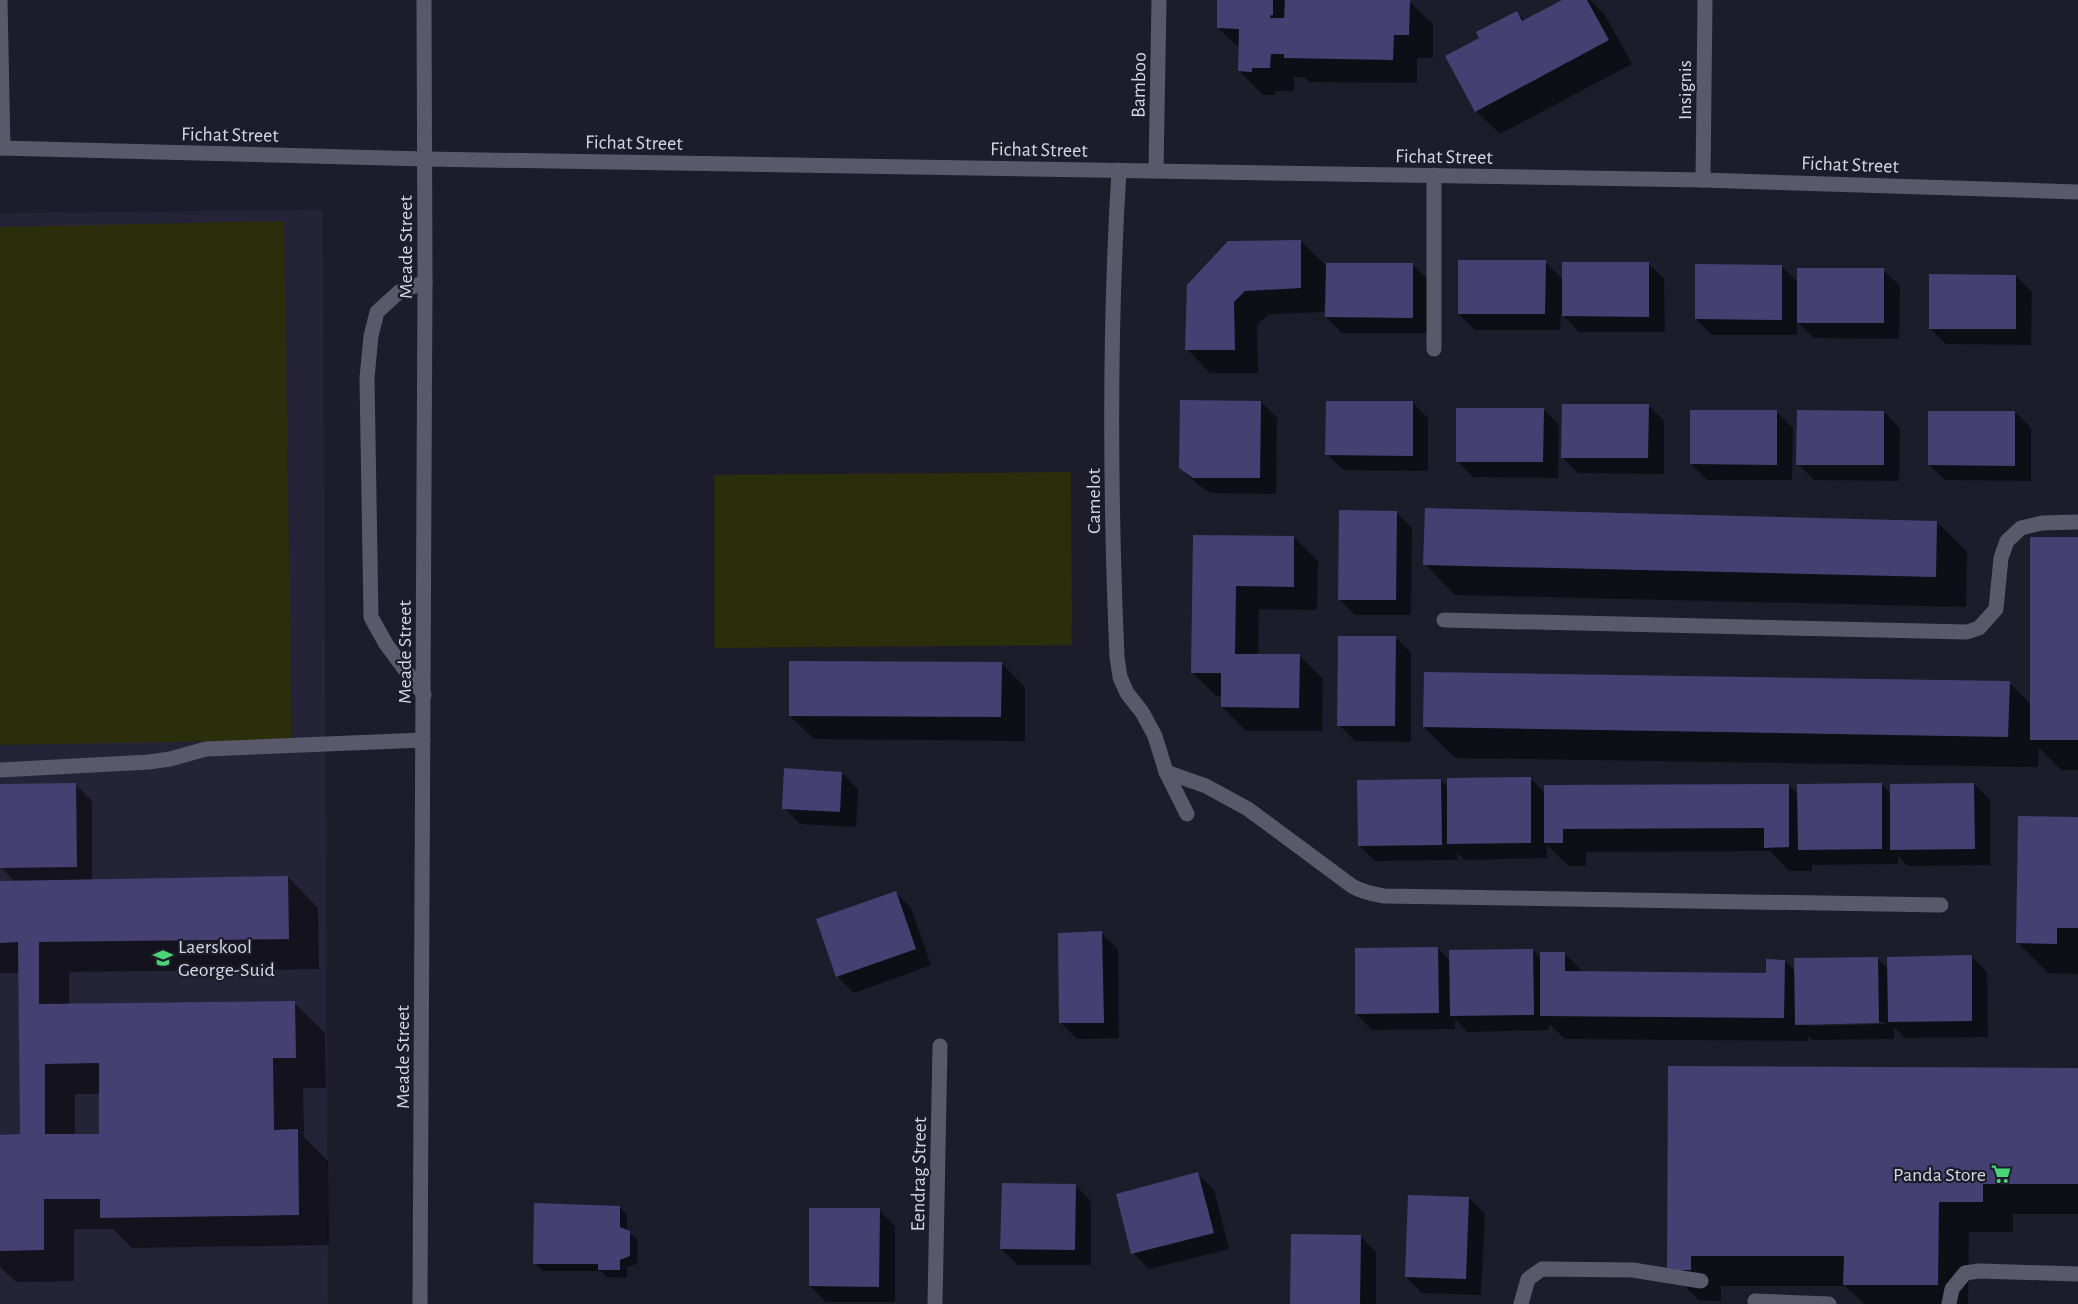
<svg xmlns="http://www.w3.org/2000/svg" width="2078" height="1304" viewBox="0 0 2078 1304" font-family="'Alegreya Sans',sans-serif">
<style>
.built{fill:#242338}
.green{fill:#2b2d0b}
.shadow{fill:#0007;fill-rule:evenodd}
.building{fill:#454072;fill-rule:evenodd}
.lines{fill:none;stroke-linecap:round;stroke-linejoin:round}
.lane{stroke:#59596b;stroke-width:15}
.street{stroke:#59596b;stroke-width:15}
.labels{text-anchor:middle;stroke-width:4.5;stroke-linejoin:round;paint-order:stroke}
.street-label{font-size:20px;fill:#d6d6e1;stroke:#1c1c2b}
.poi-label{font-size:20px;fill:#d6d6e1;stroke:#1c1c2b;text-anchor:start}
</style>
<rect width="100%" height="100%" fill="#1c1c2b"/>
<!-- built -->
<path class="built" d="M323,210L328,1304H0V213Z"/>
<!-- green -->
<g class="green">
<path d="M284,221L292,740L0,745V227Z"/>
<path d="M1071,472L1072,645L714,648V475Z"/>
</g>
<!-- shadow -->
<g class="shadow">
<path d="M1218,0L1409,1L1433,24V58H1417V83L1309,82L1304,77H1294V91H1275V95H1263L1239,71L1240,49L1218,28Z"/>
<path d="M1565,0H1590L1605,15L1632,64L1500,134L1476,111L1481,38L1517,13L1525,21Z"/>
<path d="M1301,241L1327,267L1412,264L1429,280L1428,333H1342L1326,317V305H1324V312L1269,314L1257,325L1258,373H1210L1187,349L1189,285Z"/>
<path d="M1545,262L1563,280L1648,263L1664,279L1665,332H1579L1561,313L1560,330H1475L1459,314Z"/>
<path d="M1782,267L1798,283L1883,270L1900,286L1899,339L1814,338L1797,322V335H1712L1696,319Z"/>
<path d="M2016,276L2032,292L2031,345L1946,344L1930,328Z"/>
<path d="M1261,402L1277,418L1276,494L1211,493L1197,484L1180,468Z"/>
<path d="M1412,402L1428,418V471L1343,470L1327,454Z"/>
<path d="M1648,405L1664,421V474L1578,473L1562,457Z"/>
<path d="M1543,409L1559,425L1558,478L1473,477L1457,461Z"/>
<path d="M1777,412L1793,428L1792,480H1707L1691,464Z"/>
<path d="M1884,412L1900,428L1899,481L1814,480L1798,464Z"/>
<path d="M2015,412L2031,428V481L1945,480L1929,464Z"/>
<path d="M1396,512L1412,528L1411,615H1355L1339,599Z"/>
<path d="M1937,522L1967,552L1966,607L1455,595L1425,564Z"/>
<path d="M1194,536L1294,537L1318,561L1317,610L1259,609L1258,655H1299L1323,679L1322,731H1246L1222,707V696H1216L1192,672Z"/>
<path d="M2078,538V770H2061L2039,748L2038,767L1455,758L1424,727L2009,683L2031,704Z"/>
<path d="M1395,637L1411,653V742L1355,741L1339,725Z"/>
<path d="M1001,663L1025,687V741L814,739L790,716Z"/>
<path d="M842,773L858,789L856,827L800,824L784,808Z"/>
<path d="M1530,778L1545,793L1788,785L1799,795L1881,784L1891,794L1974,784L1990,800V865L1908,866L1898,856V864L1815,865L1812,862V871H1789L1770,851L1586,852V866H1569L1547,845V858L1465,860L1457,853V860L1375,861L1359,845L1441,780L1448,787Z"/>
<path d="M76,785L92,801V880L288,877L318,908L319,969L69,972V1005L294,1003L325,1033L326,1088H303L304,1137L328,1161L329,1245L132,1248L113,1229H74V1281L16,1282L0,1267V1136H21L20,973H0V882H15L2,868ZM75,1094H100L101,1135H75Z"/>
<path d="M2078,818V974L2048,973L2017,942Z"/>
<path d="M895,892L911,908L931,965L854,993L838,977L817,920Z"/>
<path d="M1101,933L1118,949L1119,1038L1077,1039L1061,1023Z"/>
<path d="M1438,948L1450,961L1532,950L1542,959L1565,954L1584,973L1767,974L1785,961L1795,971L1877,958L1889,970L1971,956L1987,972L1988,1037L1905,1038L1894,1027V1039L1812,1040L1808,1036V1041L1565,1039L1549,1024V1030L1467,1032L1455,1019V1029L1372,1030L1356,1014ZM1885,1022V1024L1810,1026V1023Z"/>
<path d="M1670,1068L2078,1069V1214H2013V1232H1969L1968,1304H1864L1845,1286H1721V1301L1699,1300L1668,1270Z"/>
<path d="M1198,1174L1214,1190L1229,1249L1149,1269L1133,1253Z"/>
<path d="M1075,1185L1091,1201V1265H1018L1001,1248Z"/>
<path d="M1469,1198L1485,1214L1481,1295L1422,1293L1406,1277Z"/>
<path d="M620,1207L627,1215V1231L638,1240L637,1264L627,1267V1278L607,1277L601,1271H542L535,1263Z"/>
<path d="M879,1210L895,1226V1302H826L810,1286Z"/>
<path d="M1360,1236L1376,1252V1304H1291Z"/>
</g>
<!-- building -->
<g class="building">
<path d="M1217,0H1273V15H1271L1270,18H1284L1285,0H1410L1409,35H1394L1393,60L1284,58V54H1271L1270,68H1252V72L1238,71L1239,29L1217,28Z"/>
<path d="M1562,0H1587L1609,40L1475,112L1445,56L1479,38L1476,32L1517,11L1522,21Z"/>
<path d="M1301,240V288L1245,291L1234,302L1235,350H1185L1187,285L1228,241Z"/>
<path d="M1458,260H1546L1545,314H1458Z"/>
<path d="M1562,262H1649V317L1562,316Z"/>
<path d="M1326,263H1413V318L1325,317Z"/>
<path d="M1695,264L1782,265V320L1695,319Z"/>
<rect x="1797" y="268" width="87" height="55"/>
<path d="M1929,274L2016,275V329H1929Z"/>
<path d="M1180,400L1261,401L1260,478H1193L1179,468Z"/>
<path d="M1326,401H1413V456L1325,455Z"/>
<path d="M1562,404H1649L1648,458H1561Z"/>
<path d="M1456,408H1544L1543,462H1456Z"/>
<path d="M1690,410H1777V465L1690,464Z"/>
<path d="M1797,410L1884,411V465H1796Z"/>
<path d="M1928,411H2015V466L1928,465Z"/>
<path d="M1425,508L1937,521L1936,577L1423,565Z"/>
<path d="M1339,510L1397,511L1396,600H1338Z"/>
<path d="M1193,535L1294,536V587L1236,586L1235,654H1300L1299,708L1221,707V673H1191Z"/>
<rect x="2030" y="537" width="48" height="203"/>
<path d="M1338,636H1396L1395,726H1337Z"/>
<path d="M789,661L1002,662L1001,717L789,716Z"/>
<path d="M1424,672L2010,681L2008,737L1423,727Z"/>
<path d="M784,768L842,772L840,812L782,809Z"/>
<path d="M1531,777V843L1447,844V778Z"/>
<path d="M1441,779L1442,845L1358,846L1357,780Z"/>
<path d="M76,783L77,867L0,868V784Z"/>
<path d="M1882,783V849L1798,850L1797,784Z"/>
<path d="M1974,783L1975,849L1890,850V784Z"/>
<path d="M1789,784V847L1764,848V828L1563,829V843H1544V785Z"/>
<path d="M2018,816L2078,817V928H2057V944L2016,943Z"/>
<path d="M288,876L289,939L39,942V1004L295,1001L296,1058H273L274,1130L298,1129L299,1215L100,1218V1199H44V1250L0,1251V1135L20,1134L18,942L0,943V881ZM99,1063V1134H45V1064Z"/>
<path d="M896,891L916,949L836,977L816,919Z"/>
<path d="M1102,931L1104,1023H1059L1058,933Z"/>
<path d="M1438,947L1439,1013L1355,1014V948Z"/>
<path d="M1533,949L1534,1015L1450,1016L1449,950Z"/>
<path d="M1540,952H1565V971L1766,973V959L1785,960L1784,1018L1540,1016Z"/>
<path d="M1972,955V1021L1888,1022L1887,957Z"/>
<path d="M1878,957L1879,1023L1795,1025L1794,958Z"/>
<path d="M1668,1066L2078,1068V1184H1983V1202H1939L1938,1285H1843L1844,1256H1691V1270H1667Z"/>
<path d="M1198,1172L1214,1233L1131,1254L1116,1194Z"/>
<path d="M1002,1183L1076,1184L1075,1250L1000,1249Z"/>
<path d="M1408,1195L1469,1197L1466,1279L1405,1277Z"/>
<path d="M534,1203L620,1206V1227L630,1231V1256L620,1260V1270H598V1264H533Z"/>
<path d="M809,1208H880L879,1287L809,1286Z"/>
<path d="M1291,1234L1361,1235L1360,1304H1290Z"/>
</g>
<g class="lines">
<!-- lane -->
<g class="lane">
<path d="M1434,175V349"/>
<path d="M424,695L386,644L371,617L367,378L371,336L377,312L399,292L425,282"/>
<path d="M0,770L149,762L170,759L206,749L423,740"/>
<path d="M1755,1301L1829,1304"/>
<path d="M1521,1304L1528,1279L1542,1269L1633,1270L1701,1281"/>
<path d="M1949,1304L1952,1289L1965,1273L1979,1271L2078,1274"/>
</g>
<!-- street -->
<g class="street">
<path d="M0,0L3,148"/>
<path d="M0,148L426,159L1703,180L2078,192"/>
<path d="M1119,170C1109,332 1110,495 1117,657L1120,677L1127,693L1142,712L1155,736L1166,772L1187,814"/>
<path d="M1156,171L1159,0"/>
<path d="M1703,180L1705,0"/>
<path d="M1444,620L1967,632L1979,628L1996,609L2001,558L2007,541L2021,528L2042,523L2078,522"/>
<path d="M1166,772L1206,786L1248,809L1352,886C1362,892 1372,894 1384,896L1941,905"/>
<path d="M420,1304L425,282L424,0"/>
<path d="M935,1304L940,1046"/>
</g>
</g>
<!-- icons -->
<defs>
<symbol id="school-bare" viewBox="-9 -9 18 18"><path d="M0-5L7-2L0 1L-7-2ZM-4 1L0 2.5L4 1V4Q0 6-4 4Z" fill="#4ad677" stroke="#1c1c2b" stroke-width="2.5" paint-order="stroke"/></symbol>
<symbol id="supermarket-bare" viewBox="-9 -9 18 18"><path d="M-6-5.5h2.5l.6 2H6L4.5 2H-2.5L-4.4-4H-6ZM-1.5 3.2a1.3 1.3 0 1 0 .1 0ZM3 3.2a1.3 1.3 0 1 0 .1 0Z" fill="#4ad677" stroke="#1c1c2b" stroke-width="2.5" paint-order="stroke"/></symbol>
</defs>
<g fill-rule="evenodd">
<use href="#school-bare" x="149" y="944" width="28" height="28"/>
<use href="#supermarket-bare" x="1987" y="1160" width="28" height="28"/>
</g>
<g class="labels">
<!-- street labels -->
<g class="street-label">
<text transform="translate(1138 85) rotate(-89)" y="7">Bamboo</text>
<text transform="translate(1684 90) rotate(-90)" y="7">Insignis</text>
<text transform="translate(230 134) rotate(1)" y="7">Fichat Street</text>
<text transform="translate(634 142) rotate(1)" y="7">Fichat Street</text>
<text transform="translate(1039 149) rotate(1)" y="7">Fichat Street</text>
<text transform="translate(1444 156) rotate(1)" y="7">Fichat Street</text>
<text transform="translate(1850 164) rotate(2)" y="7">Fichat Street</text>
<text transform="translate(405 247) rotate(-90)" y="7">Meade Street</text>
<text transform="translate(1093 501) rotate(-90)" y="7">Camelot</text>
<text transform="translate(404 652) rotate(-90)" y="7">Meade Street</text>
<text transform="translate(402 1057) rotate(-90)" y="7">Meade Street</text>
<text transform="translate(918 1174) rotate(-89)" y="7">Eendrag Street</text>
</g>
<!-- poi labels -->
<g class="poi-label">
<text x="178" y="953">Laerskool<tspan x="178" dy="23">George-Suid</tspan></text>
<text x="1986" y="1181" text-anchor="end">Panda Store</text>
</g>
</g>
</svg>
